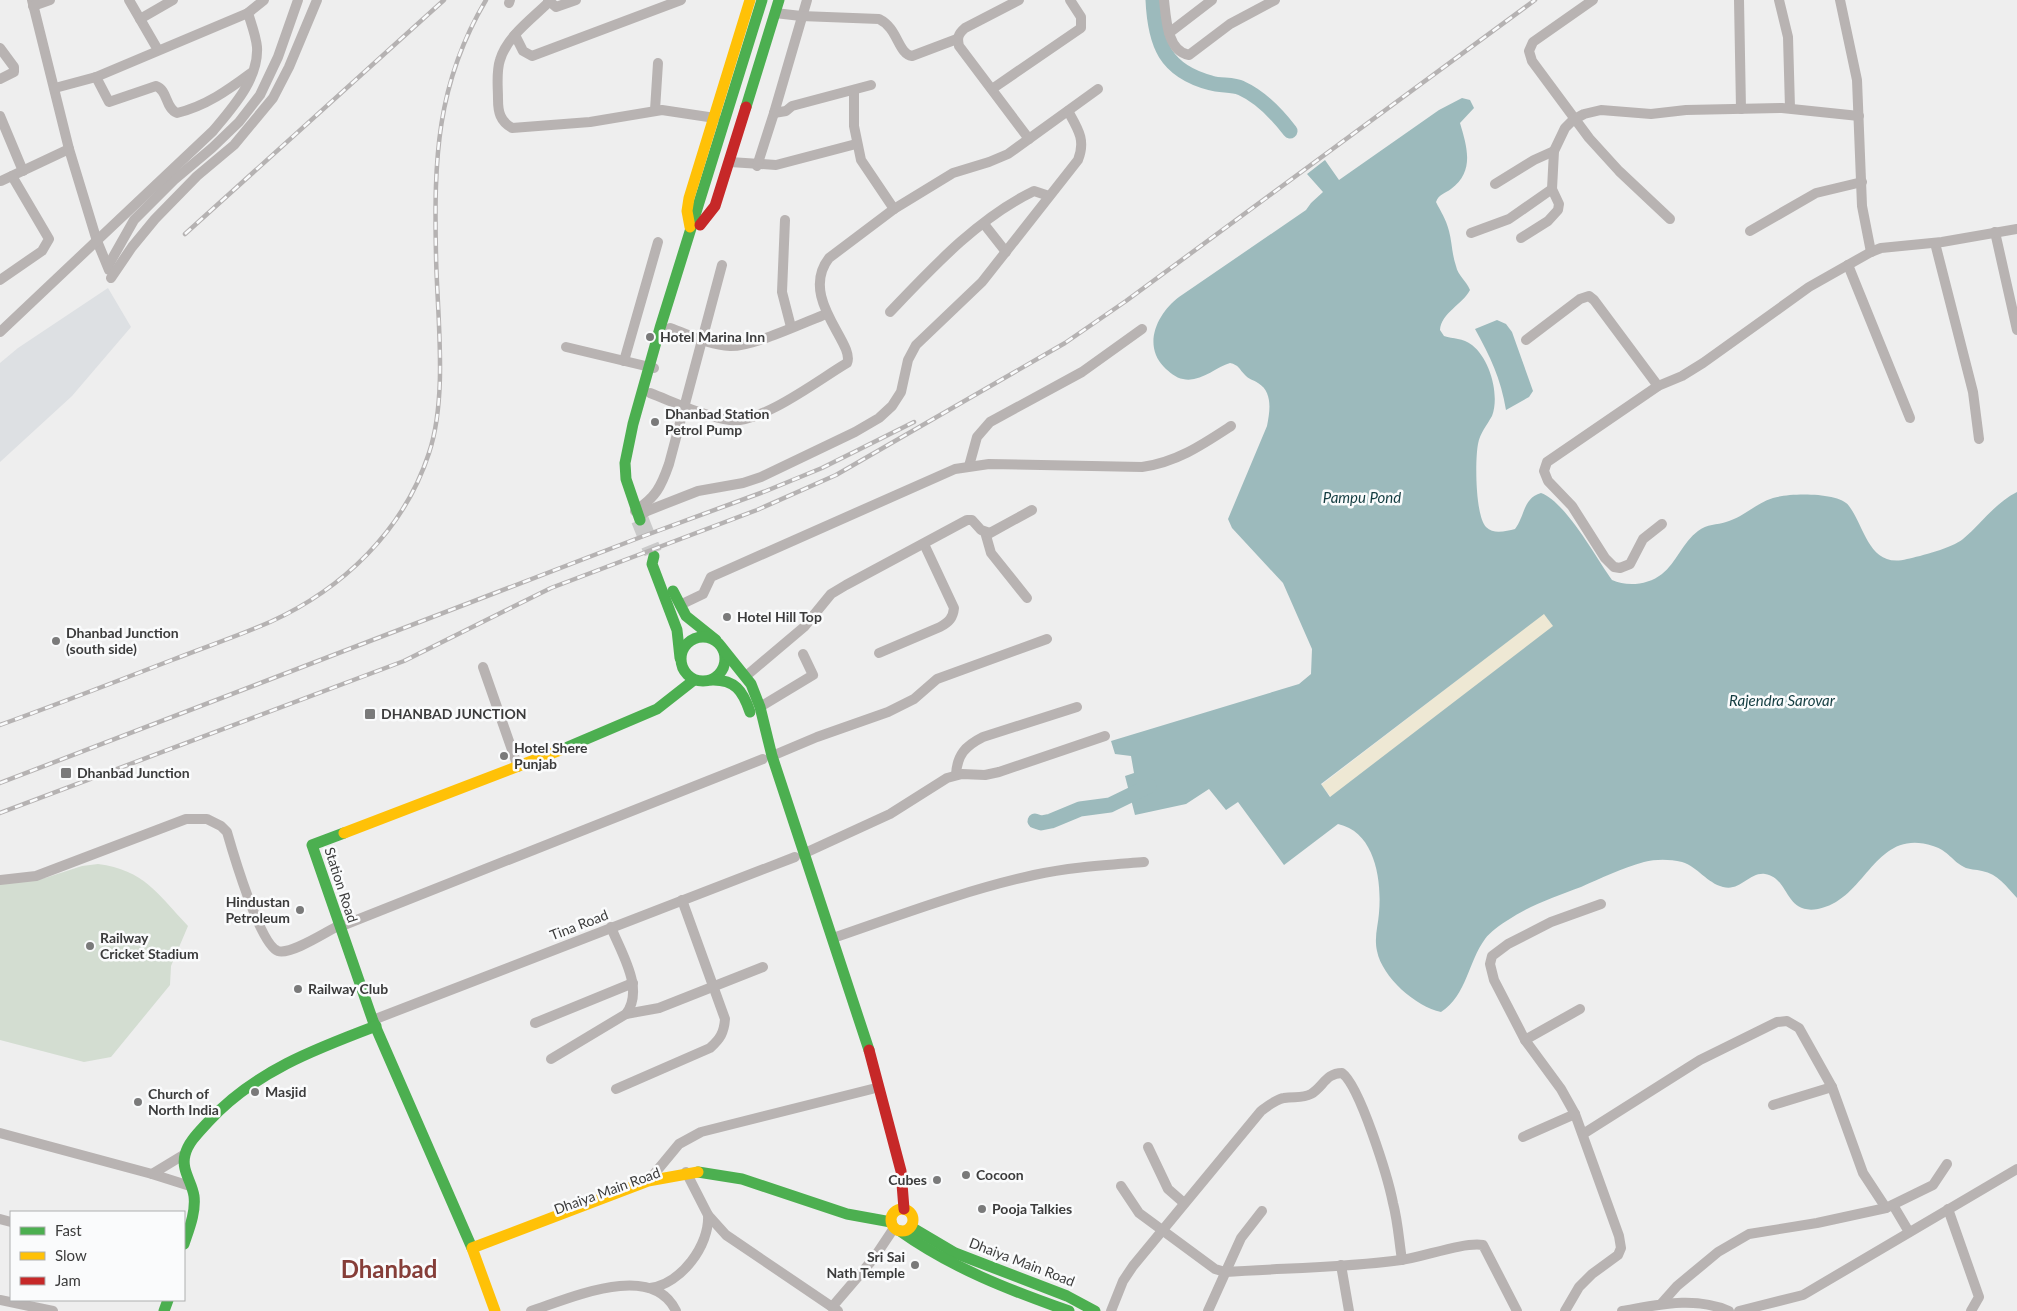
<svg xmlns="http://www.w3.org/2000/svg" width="2017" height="1311" viewBox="0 0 2017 1311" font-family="Lato,sans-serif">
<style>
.built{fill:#dde0e3}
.green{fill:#d3ddd1}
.sand{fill:#eee8d4}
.water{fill:#9cbabc;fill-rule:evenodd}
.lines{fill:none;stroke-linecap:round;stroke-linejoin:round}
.river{stroke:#9cbabc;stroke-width:15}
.highway-tunnel{stroke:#cacaca;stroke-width:18;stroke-dasharray:18 9;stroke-linecap:butt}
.street{stroke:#b8b3b2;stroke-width:10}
.fast{stroke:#4caf50;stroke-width:11}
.slow{stroke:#ffc107;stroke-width:11}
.jam{stroke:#c62828;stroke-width:11}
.rail-casing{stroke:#b5b2b2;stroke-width:4.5}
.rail{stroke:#fafbfc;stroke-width:2.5;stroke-dasharray:8;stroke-linecap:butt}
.poi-dot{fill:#7a7a7a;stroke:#fafbfc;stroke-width:2}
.labels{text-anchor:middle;stroke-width:5;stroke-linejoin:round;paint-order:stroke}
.poi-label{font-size:14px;font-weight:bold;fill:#3c3c3c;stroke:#fafbfc;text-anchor:start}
.street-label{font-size:14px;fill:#3c3c3c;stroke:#fafbfc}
.water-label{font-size:15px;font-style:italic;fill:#143d41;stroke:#fafbfc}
.town-label{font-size:24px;font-weight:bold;fill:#863e39;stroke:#fafbfc}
</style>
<rect width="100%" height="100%" fill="#eee"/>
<!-- built -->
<path class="built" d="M108,288L131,327L72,396L0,462V363L18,348Z"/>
<!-- green -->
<path class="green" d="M98,864C144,870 158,894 188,926L171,966L170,985L111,1057L84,1062L0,1040V884L45,878L82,866Z"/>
<!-- sand -->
<path class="sand" d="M1544,613L1554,626L1331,797L1321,785Z"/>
<!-- water -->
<g class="water">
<path d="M1462,98L1470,100L1474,108L1460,123C1467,147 1475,171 1451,189C1444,194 1439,194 1436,202C1441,212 1446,219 1449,231C1452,242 1452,255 1456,266C1458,276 1466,280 1470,290C1463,304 1441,313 1440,330L1444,336C1453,339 1463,338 1472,345C1490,359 1500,395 1492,416C1487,425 1480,433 1478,444C1475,459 1475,515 1486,527C1494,535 1506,531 1515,529C1525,516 1523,498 1541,493C1565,501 1597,559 1612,580C1627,587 1648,585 1662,574C1676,563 1683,542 1698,531C1707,524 1717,525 1726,522C1744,517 1756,503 1773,498C1789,493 1839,492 1849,506C1865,527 1869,569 1907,559C1921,556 1952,548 1963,539C1982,523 1995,503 2017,492V898C2006,886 1998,874 1982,871C1976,869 1969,870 1964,867C1952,861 1949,851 1933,846C1874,827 1867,900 1818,909C1784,915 1790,878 1765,874C1749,872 1740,892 1723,887C1707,883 1698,867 1682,862C1669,859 1656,859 1644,862C1622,868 1601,878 1581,887C1557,896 1530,905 1508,920C1501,924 1490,932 1485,939C1468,962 1467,995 1441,1012C1416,1007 1382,977 1377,951C1374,937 1378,926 1379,913C1382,880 1375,832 1338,824L1284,865L1238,802L1226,810L1209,789L1186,804L1135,815L1125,776L1134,773L1131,756L1115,754L1111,741L1299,684L1311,674L1312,649L1283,583L1232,528L1228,519L1267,426C1270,411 1273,392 1258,383C1254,380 1248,379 1245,375C1239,369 1239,365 1230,363C1216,367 1200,383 1183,379C1176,378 1169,372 1164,367C1142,344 1158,313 1179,297L1306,210L1311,203L1323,192L1307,174L1325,160L1339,180L1439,110ZM1544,614L1553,626L1330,797L1321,784Z"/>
<path d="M1497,320L1506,324L1512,332L1533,391L1529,397L1506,410C1501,379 1490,356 1475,329Z"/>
</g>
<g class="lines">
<!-- river -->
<g class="river">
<path d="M1153,0C1155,44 1165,71 1211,83C1220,86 1233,84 1241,88C1261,97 1277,114 1290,131"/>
<path d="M1035,821L1041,823L1051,821L1080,809L1110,805L1149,786"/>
</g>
<!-- highway-tunnel -->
<path class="highway-tunnel" d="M640,520L653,553"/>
<!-- street -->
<g class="street">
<path d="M32,0L69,149L97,241L109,270"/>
<path d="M129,0L158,50"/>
<path d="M548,0L556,7L576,0"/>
<path d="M807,0L774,113L786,111L792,106L871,85"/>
<path d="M1019,0L965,28C958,34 957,38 959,46L1029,139"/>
<path d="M1164,0C1166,18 1167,51 1189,55L1230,24L1275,0"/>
<path d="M1593,0L1533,42L1529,51L1532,61L1589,138L1619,171L1670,219"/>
<path d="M1739,0L1741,109"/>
<path d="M1779,0L1788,37L1790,108"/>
<path d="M1840,0L1857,80L1862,206L1871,252"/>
<path d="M550,1C533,18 507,36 500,60C496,72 498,86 498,99C498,112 500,121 512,128L590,122L662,110L715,118"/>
<path d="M509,3L510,0"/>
<path d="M33,6L50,0"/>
<path d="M775,13L801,16L879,19C898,28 898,54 912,56L957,39"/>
<path d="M140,19L173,0"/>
<path d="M1169,33L1212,0"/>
<path d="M515,35L523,51L532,56L681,0"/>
<path d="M0,48L14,67V72L0,79"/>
<path d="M96,77L109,102L156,86C168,90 165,108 177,113C206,106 228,90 251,73"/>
<path d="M55,88L96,77L248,13"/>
<path d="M992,89L1081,28V17L1070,0"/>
<path d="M854,91V126L861,160L894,209"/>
<path d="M655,110L658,63"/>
<path d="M0,116L23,171"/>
<path d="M730,162L776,165L856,144"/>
<path d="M757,166L774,113"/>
<path d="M1,181L69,149"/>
<path d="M1495,184L1534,160L1554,151"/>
<path d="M785,220L782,292L791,327"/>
<path d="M984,224L1006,252"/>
<path d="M1750,231L1816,193L1862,182"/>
<path d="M1995,232L2017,330"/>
<path d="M1471,233L1509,219L1552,189"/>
<path d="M1521,238L1548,221L1558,210L1559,204L1552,189L1554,151L1565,128L1573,120L1584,114L1601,110L1651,114L1686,110L1782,108L1859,116"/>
<path d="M1935,243L1973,392L1979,439"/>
<path d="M1848,265L1910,418"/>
<path d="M108,266L134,220L174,180L212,148L239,122L260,95L278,57L298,0"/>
<path d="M111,278L132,247L155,219L197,176L234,145L273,98L289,67L317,0"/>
<path d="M0,280L42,251L49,239L12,176"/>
<path d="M890,312C932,268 978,218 1034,191L1049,196"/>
<path d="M670,328C690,335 709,345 730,346C752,347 803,323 826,314"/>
<path d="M0,332L213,131C232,108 259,79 257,47C256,36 251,23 248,13L264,0"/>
<path d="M1526,340L1580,299L1589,296L1594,300L1658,386"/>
<path d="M566,347L654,368"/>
<path d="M624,361L658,242"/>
<path d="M650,393C676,403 703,416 730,420C760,424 816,382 842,366L847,363C856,344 798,298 829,258L894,209L953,173L989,162L1008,154L1098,89"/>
<path d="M969,466L977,437L990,422L1082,372L1142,329"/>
<path d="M635,511C656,497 661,487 669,464L722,265"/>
<path d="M639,517L647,511L698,491L743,483L761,477L855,432L879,418L892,406L901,392L908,360L916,345L982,282L1078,160C1086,140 1078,129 1068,111"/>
<path d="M1662,524L1643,539L1630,564L1620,568L1614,567L1605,558L1572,506L1548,481L1544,471L1547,462L1658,386L1682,376L1703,363L1809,287L1871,252L1881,248L1942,242L2017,229"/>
<path d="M985,532L991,553L1027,598"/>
<path d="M680,605L703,594L711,577L955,469L989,464L1142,467C1177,462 1202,445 1231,426"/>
<path d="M879,653L940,627C949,622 953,618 954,608L924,544"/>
<path d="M483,667L518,767"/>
<path d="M746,676L804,627L831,594L846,585L967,520H972L981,530L990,533L1032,510"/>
<path d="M760,707L813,675L803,654"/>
<path d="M772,756L817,737L888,712L914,699L937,679L1047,639"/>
<path d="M956,775C957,755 965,746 983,737L1077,707"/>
<path d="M805,853L890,814L947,778L962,774L985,775L999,772L1105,736"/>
<path d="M0,880L36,876L186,819H207L221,826L227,832C233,853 260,945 278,951C291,955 326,932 338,926"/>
<path d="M339,927L763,759"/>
<path d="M833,938C900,915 966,890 1034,875C1070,867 1107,865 1144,862"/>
<path d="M626,1014L659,1008L763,967"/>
<path d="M373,1020L795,857"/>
<path d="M535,1023L633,983"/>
<path d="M1525,1040L1580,1009"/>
<path d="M551,1059L626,1014C645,989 621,953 611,927"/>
<path d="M616,1089L710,1048C720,1039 724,1033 725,1019L682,900"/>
<path d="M1773,1105L1832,1087"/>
<path d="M0,1133L152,1174"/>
<path d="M1583,1134L1700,1060L1777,1022L1787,1021L1799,1028L1832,1087L1863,1173L1886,1208"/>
<path d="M1523,1137L1575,1114"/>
<path d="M1148,1147L1168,1189L1184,1203"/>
<path d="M185,1154L152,1174L190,1186"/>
<path d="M686,1172L708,1215L726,1235L838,1311"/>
<path d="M650,1179L679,1144L701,1132L872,1089"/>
<path d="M1121,1186L1139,1213L1215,1269L1225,1272C1283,1268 1343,1268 1401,1260C1424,1257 1462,1242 1483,1245L1517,1311"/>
<path d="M1893,1205L1909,1232"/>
<path d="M1948,1209L1979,1297L1971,1311"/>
<path d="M0,1219L11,1222"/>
<path d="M1341,1265L1349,1311"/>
<path d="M650,1288C681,1284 710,1245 708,1215"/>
<path d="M0,1300L53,1311"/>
<path d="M1661,1304L1677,1286L1718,1252L1749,1234L1817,1223L1886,1208L1933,1185L1947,1164"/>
<path d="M832,1307L874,1258L892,1231"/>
<path d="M531,1311C571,1298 652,1261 676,1311"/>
<path d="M1111,1311L1123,1281L1133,1266L1261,1111C1268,1106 1276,1099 1284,1098C1294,1096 1302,1099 1311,1094C1323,1087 1326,1073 1342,1073C1360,1086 1388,1178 1393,1203C1398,1222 1399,1241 1402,1260"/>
<path d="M1208,1311L1241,1238L1262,1211"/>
<path d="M1565,1311L1579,1287L1592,1274L1618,1255L1621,1248L1619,1236L1575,1114L1561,1089L1525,1040L1494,980L1490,964L1492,956L1508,944L1551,922L1601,904"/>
<path d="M1622,1311C1658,1305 1694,1296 1729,1311"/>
<path d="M1739,1311L1803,1295L2017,1169"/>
</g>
<!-- fast -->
<g class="fast">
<path d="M746,107L779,0"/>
<path d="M640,520L626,479L625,463L633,424L660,328L762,0"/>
<path d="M654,556L652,564L677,630L680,658"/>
<path d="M673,591L686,616L716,640"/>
<circle cx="703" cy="659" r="22"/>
<path d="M723,649L751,684L760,707L772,756L869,1050"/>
<path d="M711,680C735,679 743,691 750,712"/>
<path d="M563,749L657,709L694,680"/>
<path d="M344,833L312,845L373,1021L472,1248"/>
<path d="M698,1172L742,1179L847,1214L891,1222"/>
<path d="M911,1227L955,1253L1067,1296L1095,1311"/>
<path d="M900,1231C952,1268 1009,1290 1069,1311"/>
<path d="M184,1244C189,1229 196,1212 194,1196C192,1182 181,1170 185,1155C188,1142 200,1131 209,1121C254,1072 315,1049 376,1026"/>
<path d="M164,1311L168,1300"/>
</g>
<!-- slow -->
<g class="slow">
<path d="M690,227L687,211L689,198L750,0"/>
<path d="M344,833L563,749"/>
<circle cx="902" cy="1220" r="11"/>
<path d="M495,1311L472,1248L648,1181L698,1172"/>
</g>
<!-- jam -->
<g class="jam">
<path d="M700,225L715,206L746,107"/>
<path d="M869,1050L901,1171L904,1209"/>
</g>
<defs>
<g id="rail">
<path d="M185,234L444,0"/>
<path d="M0,725C58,704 115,682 172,660C205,647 238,636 270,622C343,589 404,530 429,453C448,396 437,315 436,255C434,160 436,84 486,0"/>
<path d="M0,783L641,537L766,491L822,468L914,422"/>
<path d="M0,813L404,661L551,588L757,510L836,475L1065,343L1126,301L1535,0"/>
</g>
</defs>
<!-- rail casing -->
<use href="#rail" class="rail-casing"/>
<!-- rail -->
<use href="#rail" class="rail"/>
</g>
<!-- markers -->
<g class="poi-dot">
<circle cx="650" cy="337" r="5"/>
<circle cx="655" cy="422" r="5"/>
<circle cx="727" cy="617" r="5"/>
<circle cx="56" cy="641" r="5"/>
<rect x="364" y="708" width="12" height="12" rx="2.5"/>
<circle cx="504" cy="756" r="5"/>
<rect x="60" y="767" width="12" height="12" rx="2.5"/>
<circle cx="300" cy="910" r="5"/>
<circle cx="90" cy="946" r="5"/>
<circle cx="298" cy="989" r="5"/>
<circle cx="255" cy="1092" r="5"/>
<circle cx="138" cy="1102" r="5"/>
<circle cx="966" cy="1175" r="5"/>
<circle cx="937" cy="1180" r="5"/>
<circle cx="982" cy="1209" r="5"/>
<circle cx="915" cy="1265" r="5"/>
</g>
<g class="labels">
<!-- poi labels -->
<g class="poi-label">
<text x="660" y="342">Hotel Marina Inn</text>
<text x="665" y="419">Dhanbad Station<tspan x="665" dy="16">Petrol Pump</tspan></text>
<text x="737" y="622">Hotel Hill Top</text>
<text x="66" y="638">Dhanbad Junction<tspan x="66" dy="16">(south side)</tspan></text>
<text x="381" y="719">DHANBAD JUNCTION</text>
<text x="514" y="753">Hotel Shere<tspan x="514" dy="16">Punjab</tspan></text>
<text x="77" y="778">Dhanbad Junction</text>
<text x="290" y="907" text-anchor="end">Hindustan<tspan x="290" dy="16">Petroleum</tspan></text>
<text x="100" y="943">Railway<tspan x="100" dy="16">Cricket Stadium</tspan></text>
<text x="308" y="994">Railway Club</text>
<text x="265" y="1097">Masjid</text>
<text x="148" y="1099">Church of<tspan x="148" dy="16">North India</tspan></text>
<text x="976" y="1180">Cocoon</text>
<text x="927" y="1185" text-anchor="end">Cubes</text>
<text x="992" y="1214">Pooja Talkies</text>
<text x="905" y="1262" text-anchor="end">Sri Sai<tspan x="905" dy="16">Nath Temple</tspan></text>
</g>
<!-- street labels -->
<g class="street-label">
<text transform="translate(341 885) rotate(72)" y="5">Station Road</text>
<text transform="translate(579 925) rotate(-21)" y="5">Tina Road</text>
<text transform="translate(607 1191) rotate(-20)" y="5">Dhaiya Main Road</text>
<text transform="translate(1022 1262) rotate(21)" y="5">Dhaiya Main Road</text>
</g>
<!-- water labels -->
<g class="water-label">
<text x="1362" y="503">Pampu Pond</text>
<text x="1782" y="706">Rajendra Sarovar</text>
</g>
<!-- town labels -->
<g class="town-label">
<text x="389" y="1278">Dhanbad</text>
</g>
</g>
<!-- legend -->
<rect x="10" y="1211" width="175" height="90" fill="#fafbfc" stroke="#aeafaf"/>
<rect x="20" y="1227" width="25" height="8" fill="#4caf50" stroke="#aeafaf"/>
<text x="55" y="1236" font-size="15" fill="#3c3c3c">Fast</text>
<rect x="20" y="1252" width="25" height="8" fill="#ffc107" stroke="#aeafaf"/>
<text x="55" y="1261" font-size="15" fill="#3c3c3c">Slow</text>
<rect x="20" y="1277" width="25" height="8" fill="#c62828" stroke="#aeafaf"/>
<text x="55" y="1286" font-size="15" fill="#3c3c3c">Jam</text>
</svg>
